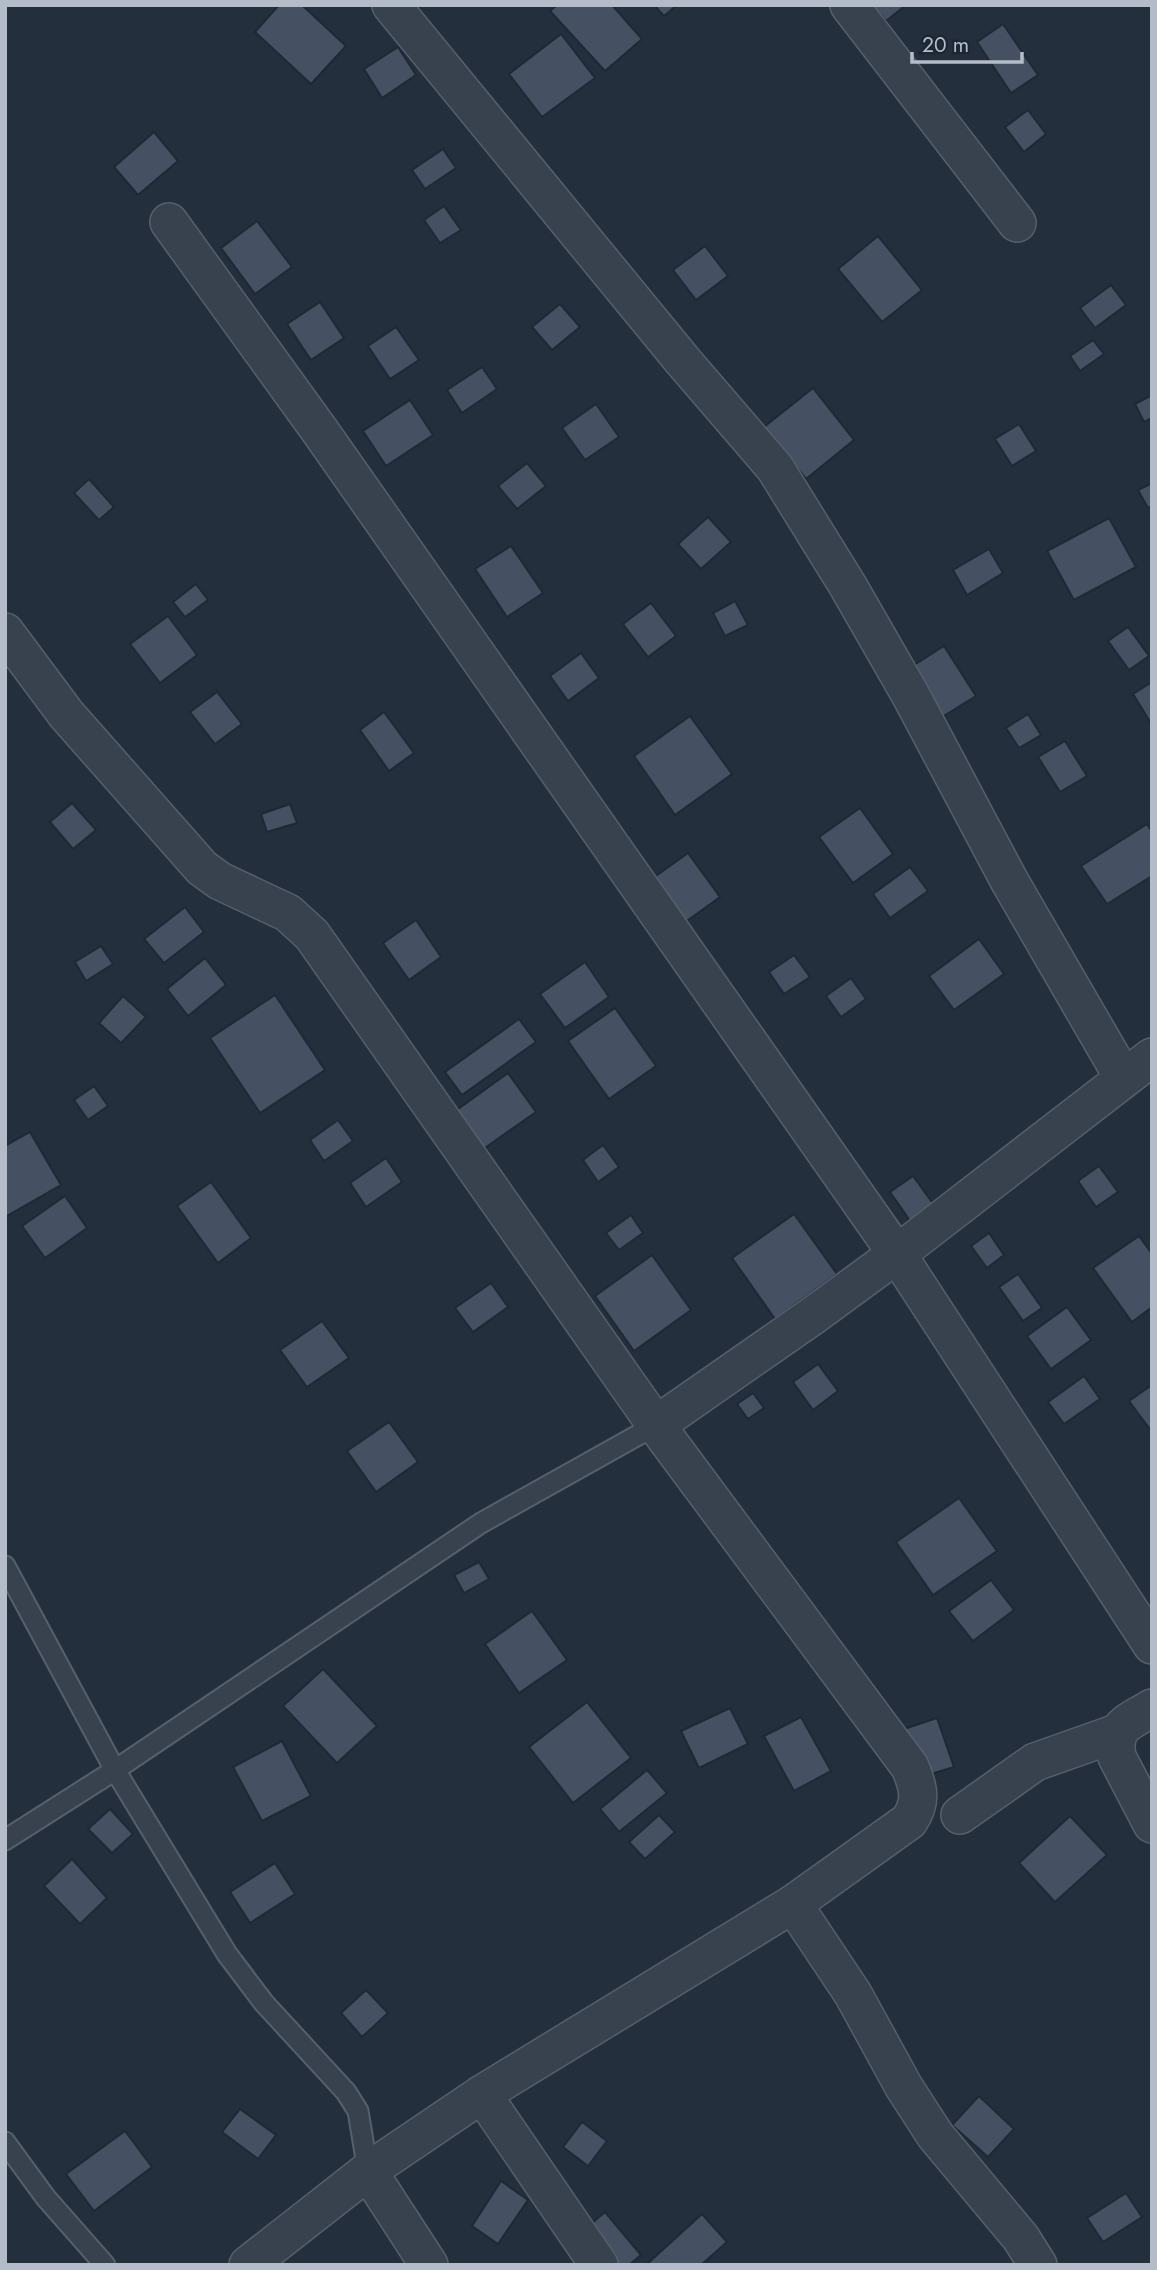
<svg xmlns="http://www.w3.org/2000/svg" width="1157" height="2270" viewBox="0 0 1157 2270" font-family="Jost,sans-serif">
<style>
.building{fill:#455162;stroke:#1f2835;stroke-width:2}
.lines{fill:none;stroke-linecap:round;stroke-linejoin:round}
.lane-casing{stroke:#565f6c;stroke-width:23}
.street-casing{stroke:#565f6c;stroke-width:40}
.lane{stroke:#38414e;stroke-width:19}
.street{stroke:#38414e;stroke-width:37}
</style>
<rect width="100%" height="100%" fill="#242f3e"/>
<!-- building -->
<g class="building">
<path d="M279,5H302L346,46L311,84L255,32Z"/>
<path d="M557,5H612L642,39L605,71L550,11Z"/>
<path d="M654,5H677L664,16Z"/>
<path d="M872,5H906L886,21Z"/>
<path d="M1003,24L1038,75L1011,93L977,42Z"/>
<path d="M561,34L595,78L542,117L509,74Z"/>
<path d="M398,47L416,75L382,98L364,69Z"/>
<path d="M1028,110L1046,134L1024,152L1005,127Z"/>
<path d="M154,132L178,161L138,195L114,167Z"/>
<path d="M443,149L456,168L425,189L412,170Z"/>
<path d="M444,206L461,230L440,243L424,220Z"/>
<path d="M257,221L292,267L255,294L221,248Z"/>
<path d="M878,236L922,290L882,322L838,269Z"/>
<path d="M705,246L728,276L696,300L673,270Z"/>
<path d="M1111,285L1126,305L1095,328L1080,308Z"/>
<path d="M320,302L344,338L311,360L287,324Z"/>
<path d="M560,304L580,327L552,350L532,327Z"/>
<path d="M396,327L419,360L390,379L368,346Z"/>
<path d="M1093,340L1104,354L1080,371L1070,356Z"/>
<path d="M482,367L497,389L462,413L447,390Z"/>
<path d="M813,388L854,440L806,479L764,427Z"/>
<path d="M1152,395V418L1144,422L1135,404Z"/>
<path d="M410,400L433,435L386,466L363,431Z"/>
<path d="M596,404L619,437L585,460L562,428Z"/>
<path d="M1019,424L1036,451L1012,466L995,439Z"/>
<path d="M527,463L546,486L517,509L498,486Z"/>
<path d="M89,479L114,507L99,520L74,493Z"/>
<path d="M1152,483V506L1148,508L1138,490Z"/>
<path d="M708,517L731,542L701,569L678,544Z"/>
<path d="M1109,518L1136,567L1074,600L1047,551Z"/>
<path d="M511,546L543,593L507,617L475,569Z"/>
<path d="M989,549L1003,573L967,595L953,570Z"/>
<path d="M196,584L208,600L185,617L173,602Z"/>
<path d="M735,601L748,625L725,636L713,613Z"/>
<path d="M651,603L676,636L648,657L623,624Z"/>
<path d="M168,616L197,655L160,683L130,644Z"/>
<path d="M1128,627L1149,656L1129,670L1108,641Z"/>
<path d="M944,646L976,696L942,717L911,667Z"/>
<path d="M581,653L599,678L568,701L550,676Z"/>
<path d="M1152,682V725L1133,694Z"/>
<path d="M217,692L242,724L215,744L190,712Z"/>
<path d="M384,712L414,753L389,771L360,730Z"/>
<path d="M1028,714L1041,735L1019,748L1006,728Z"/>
<path d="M690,716L732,774L675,815L634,756Z"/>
<path d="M1065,741L1087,776L1060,792L1038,757Z"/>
<path d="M72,803L96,830L73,849L50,822Z"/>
<path d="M290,804L297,823L267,832L261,814Z"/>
<path d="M860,808L893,854L853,883L819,837Z"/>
<path d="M1147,824L1152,832V876L1107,904L1081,866Z"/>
<path d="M688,853L720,897L684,923L653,878Z"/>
<path d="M910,867L928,891L890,918L873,894Z"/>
<path d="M185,907L204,932L164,963L144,939Z"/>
<path d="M416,920L441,957L409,980L383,943Z"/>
<path d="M979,939L1004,974L954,1010L929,976Z"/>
<path d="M101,946L113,964L86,981L75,962Z"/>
<path d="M794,955L810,977L784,994L769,972Z"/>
<path d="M205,958L226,985L188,1016L167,989Z"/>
<path d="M585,962L609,997L565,1028L540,994Z"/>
<path d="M851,978L866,999L841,1017L826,996Z"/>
<path d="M275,995L325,1070L260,1113L210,1038Z"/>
<path d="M123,996L146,1017L121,1043L99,1023Z"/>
<path d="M615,1008L656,1066L609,1099L568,1041Z"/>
<path d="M519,1019L536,1042L462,1095L445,1072Z"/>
<path d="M508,1073L536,1112L482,1150L454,1112Z"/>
<path d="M94,1086L108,1106L88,1120L74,1100Z"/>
<path d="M338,1120L353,1141L324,1161L310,1140Z"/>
<path d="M30,1132L61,1185L5,1217V1146Z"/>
<path d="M603,1145L619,1167L598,1182L583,1160Z"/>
<path d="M386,1158L402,1182L366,1207L350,1183Z"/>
<path d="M1099,1166L1118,1192L1096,1207L1078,1181Z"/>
<path d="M913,1176L937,1209L913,1225L890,1192Z"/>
<path d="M211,1182L251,1238L218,1263L177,1206Z"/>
<path d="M65,1196L87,1228L45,1258L22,1226Z"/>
<path d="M794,1214L837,1274L775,1319L732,1258Z"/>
<path d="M631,1215L643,1233L619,1250L606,1233Z"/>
<path d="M989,1233L1004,1255L987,1268L971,1246Z"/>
<path d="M1139,1236L1152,1254V1307L1132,1322L1093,1268Z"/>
<path d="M652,1255L691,1310L634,1351L595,1296Z"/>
<path d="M1018,1274L1042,1308L1023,1321L999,1287Z"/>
<path d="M491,1283L508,1307L473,1332L455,1308Z"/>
<path d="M1067,1307L1091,1340L1051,1369L1027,1336Z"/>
<path d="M322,1321L349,1358L307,1387L280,1350Z"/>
<path d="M818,1364L838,1391L813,1410L793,1382Z"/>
<path d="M1084,1376L1100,1399L1064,1424L1048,1402Z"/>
<path d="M1152,1385V1432L1129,1401Z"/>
<path d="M753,1393L764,1408L748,1419L737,1404Z"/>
<path d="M389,1422L418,1462L376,1492L347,1451Z"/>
<path d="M959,1498L997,1551L933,1595L896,1542Z"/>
<path d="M479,1562L489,1579L464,1593L454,1575Z"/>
<path d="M991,1580L1014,1610L973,1641L949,1611Z"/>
<path d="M532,1611L567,1660L519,1693L485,1644Z"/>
<path d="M323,1669L377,1726L337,1763L283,1706Z"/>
<path d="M587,1702L631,1758L573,1803L529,1747Z"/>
<path d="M730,1708L748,1744L699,1768L681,1731Z"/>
<path d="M801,1717L831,1771L794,1791L764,1736Z"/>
<path d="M937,1718L954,1767L921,1777L904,1729Z"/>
<path d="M282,1741L311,1796L262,1821L233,1767Z"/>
<path d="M647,1770L667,1793L619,1832L600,1809Z"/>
<path d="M110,1809L133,1834L112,1853L88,1829Z"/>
<path d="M659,1815L675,1832L645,1859L629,1842Z"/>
<path d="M1070,1816L1107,1855L1055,1902L1019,1863Z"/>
<path d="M72,1859L107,1898L80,1924L44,1886Z"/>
<path d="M275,1863L295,1894L250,1923L230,1892Z"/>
<path d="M366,1990L388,2013L362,2037L341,2013Z"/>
<path d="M979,2096L1014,2129L988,2157L952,2125Z"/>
<path d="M240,2109L276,2135L258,2159L222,2132Z"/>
<path d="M582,2122L607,2141L588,2166L563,2147Z"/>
<path d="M125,2131L152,2167L94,2211L66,2174Z"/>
<path d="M501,2181L528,2200L498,2244L472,2226Z"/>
<path d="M1126,2193L1142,2217L1103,2242L1087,2218Z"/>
<path d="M605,2212L641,2255L629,2265H613L584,2230Z"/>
<path d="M702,2214L727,2242L701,2265H646Z"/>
</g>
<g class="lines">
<defs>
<g id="lane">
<path d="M5,1566L115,1770L227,1954L264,2003L346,2092L358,2111L368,2171"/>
<path d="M5,1840L115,1770L481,1523L656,1425"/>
<path d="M5,2142L46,2198L105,2265"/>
</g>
<g id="street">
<path d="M391,5L683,361L775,468L848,586L910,694L1010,882L1123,1077"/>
<path d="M849,5L1017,223"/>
<path d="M169,222L320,431L897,1254L1152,1645"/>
<path d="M5,632L66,714L202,868L220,881L288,913L312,935L656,1425L910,1767C919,1788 922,1802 909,1821L793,1904L482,2094L368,2171L248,2265"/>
<path d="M656,1425L811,1317L897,1254L1152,1057"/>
<path d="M1152,1708C1128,1723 1112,1725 1117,1757L1152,1824"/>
<path d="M960,1815L1035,1762L1117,1733"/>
<path d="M793,1904L853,1994L904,2087L935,2135L1021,2238L1038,2265"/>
<path d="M482,2094L599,2265"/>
<path d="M368,2171L429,2265"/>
</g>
</defs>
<!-- lane casing -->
<use href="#lane" class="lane-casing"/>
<!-- street casing -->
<use href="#street" class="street-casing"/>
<!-- lane -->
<use href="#lane" class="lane"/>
<!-- street -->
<use href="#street" class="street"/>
</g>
<!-- border -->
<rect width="1157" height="2270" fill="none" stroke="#b4bcc9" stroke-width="14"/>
<!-- scale -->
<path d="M912 52v10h110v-10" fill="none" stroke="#b4bcc9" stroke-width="3.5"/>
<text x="922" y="52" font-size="21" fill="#b4bcc9" stroke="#1d2633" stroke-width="5" paint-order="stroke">20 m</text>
</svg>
